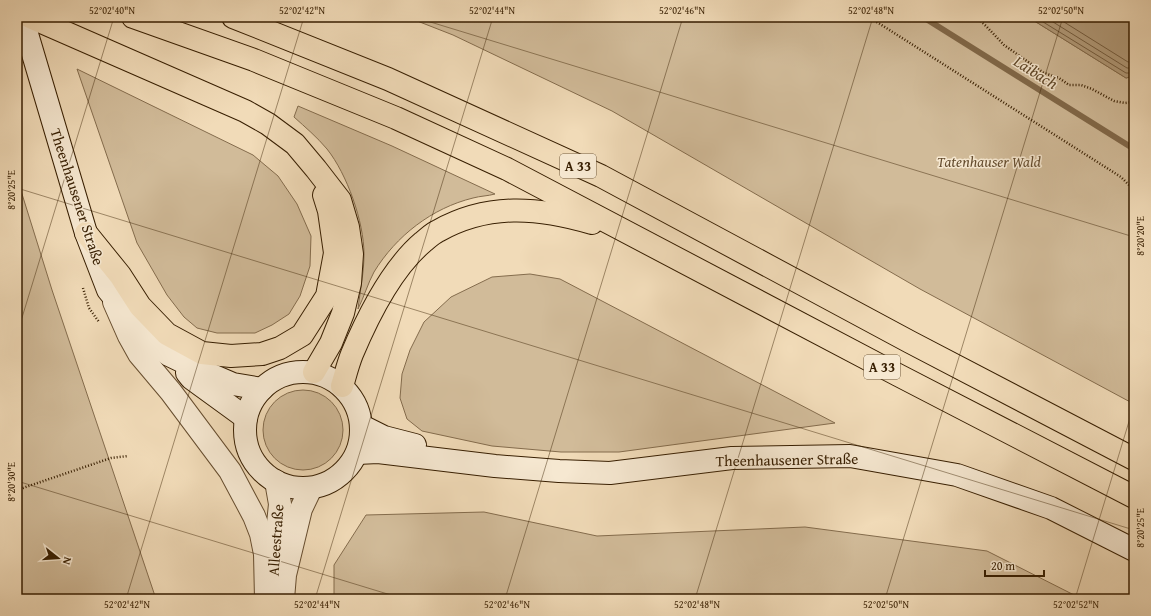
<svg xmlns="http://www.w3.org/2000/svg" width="1151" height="616" viewBox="0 0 1151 616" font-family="'Gentium Book Plus',serif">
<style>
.green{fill:#d1bb99;stroke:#846c4d}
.water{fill:#b29b7a;stroke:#81694a}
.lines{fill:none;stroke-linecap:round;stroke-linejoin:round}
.shore{stroke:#745c3e;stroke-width:1}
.stream{stroke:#81694a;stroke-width:6}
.tertiary-casing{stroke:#664d2f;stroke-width:24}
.secondary-casing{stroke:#371e01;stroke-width:24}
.motorway-casing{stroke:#371e01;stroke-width:24}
.path{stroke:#371e01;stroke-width:2.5;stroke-dasharray:1 2;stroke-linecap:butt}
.tertiary{stroke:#f6e8d1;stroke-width:22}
.secondary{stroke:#f6e8d1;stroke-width:22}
.motorway{stroke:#f1dbb8;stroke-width:22}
.ticks{fill:none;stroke:#371e01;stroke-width:1;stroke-opacity:0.45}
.labels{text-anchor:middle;stroke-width:3;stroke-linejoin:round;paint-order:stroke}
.shield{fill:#f6e8d1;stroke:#705b3f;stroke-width:1}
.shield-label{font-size:14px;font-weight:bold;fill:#371e01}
.park-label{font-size:15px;font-style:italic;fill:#654d2f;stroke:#f6e8d1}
.street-label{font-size:15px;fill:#371e01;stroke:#f6e8d1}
.water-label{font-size:16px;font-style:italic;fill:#624a2b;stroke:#f6e8d1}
.neatline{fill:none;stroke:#371e01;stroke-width:1.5}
.ticks-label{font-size:10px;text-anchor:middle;fill:#371e01}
</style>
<rect width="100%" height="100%" fill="#f1dbb8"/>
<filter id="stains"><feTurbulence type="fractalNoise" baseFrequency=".005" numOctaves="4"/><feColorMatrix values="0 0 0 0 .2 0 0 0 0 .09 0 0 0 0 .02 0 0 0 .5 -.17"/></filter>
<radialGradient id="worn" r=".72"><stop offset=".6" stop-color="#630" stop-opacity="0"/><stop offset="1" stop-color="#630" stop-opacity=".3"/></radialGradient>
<!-- green -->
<g class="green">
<path d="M407,17H1028L1126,78L1134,76V404L920,289L612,111L453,35Z"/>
<path d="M77,69L253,155L278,176L297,204L311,236L310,266L300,296L289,314L272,325L255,333H217L197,328L184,317L167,295L137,243Z"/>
<path d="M298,106L392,146L495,194C488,196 480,196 473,198C432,208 396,236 374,272C368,283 364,297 358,309C360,291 364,273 364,254C364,222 347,174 327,149C317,137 305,127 294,117Z"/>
<path d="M17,178L52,290L156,599H17Z"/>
<path d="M530,274L560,279L835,423L619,452H561L492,446L422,431L407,419L400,398L402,374L410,350L424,322L451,297L492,277Z"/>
<circle cx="303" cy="430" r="40"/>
<path d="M484,512L597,536L805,527L987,551L1082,599H334V565L366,515Z"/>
</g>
<!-- water -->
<path class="water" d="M1028,17H1134V76L1126,78Z"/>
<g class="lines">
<!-- shore -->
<g class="shore">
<path d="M1035,17L1126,73H1134"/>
<path d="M1045,17L1127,68H1134"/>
<path d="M1056,17L1128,62H1134"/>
</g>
<!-- stream -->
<path class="stream" d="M923,17L1134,149"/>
<defs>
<g id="tertiary">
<path d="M114,302L129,336L139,354L171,392L230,471L254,516L261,534L265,554L266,599"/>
<path d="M274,564L280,504L276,481"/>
<path d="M283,599L285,575L301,509L311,488"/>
</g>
<g id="secondary">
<path d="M22,17L86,233L108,290L151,343L169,355L198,369L233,384L262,389"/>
<circle cx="303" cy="430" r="58"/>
<path d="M187,373L191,378L246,418"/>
<path d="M362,426L384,437L415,445"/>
<path d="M357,453L378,452L495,466L559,471L610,473L732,458L850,456L957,475L1051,508L1134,550"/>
</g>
<g id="motorway">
<path d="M30,17L245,111L268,124L295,144L316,169L340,200L348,227L352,254L350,283L343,313L331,343L314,372"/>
<path d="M133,17L254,60L396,118L507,169L898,375L1134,497"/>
<path d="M233,17L388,79L601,176L910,342L1134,459"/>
<path d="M86,233L120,275L140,306L167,334L202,353L231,356L262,354L280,348L302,335L327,296L335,253L329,211L324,195"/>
<path d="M342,386C345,376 348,364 352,354C368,316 391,269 423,242C428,238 433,233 438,231C488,203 538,207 592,223"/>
</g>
</defs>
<!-- tertiary casing -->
<use href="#tertiary" class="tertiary-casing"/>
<!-- secondary casing -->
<use href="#secondary" class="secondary-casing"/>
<!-- motorway casing -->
<use href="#motorway" class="motorway-casing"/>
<!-- path -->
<g class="path">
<path d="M869,17L1121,177L1134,190"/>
<path d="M976,17L986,26L1004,45L1044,73L1059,78L1069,85H1081L1092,89L1114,101L1125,103L1134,102"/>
<path d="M83,288L89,308L99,322"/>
<path d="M17,490L111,458L128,456"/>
</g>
<!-- tertiary -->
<use href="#tertiary" class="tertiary"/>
<!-- secondary -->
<use href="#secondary" class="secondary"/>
<!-- motorway -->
<use href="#motorway" class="motorway"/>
</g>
<!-- ticks -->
<path class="ticks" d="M414,17L1134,237M17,188L1134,530M17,334L114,17M17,481L404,599M126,599L304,17M315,599L493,17M505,599L683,17M695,599L873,17M885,599L1063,17M1075,599L1134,405"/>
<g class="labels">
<!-- shield labels -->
<g class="shield">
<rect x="560" y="154" width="36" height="24" rx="3"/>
<rect x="864" y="355" width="36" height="24" rx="3"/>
</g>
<g class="shield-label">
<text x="578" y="171">A 33</text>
<text x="882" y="372">A 33</text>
</g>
<!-- park labels -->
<g class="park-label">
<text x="989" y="167">Tatenhauser Wald</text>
</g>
<!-- street labels -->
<g class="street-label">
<text transform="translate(77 197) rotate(72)" y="5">Theenhausener Straße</text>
<text transform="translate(787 460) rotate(-1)" y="5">Theenhausener Straße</text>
<text transform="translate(276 540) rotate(-86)" y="5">Alleestraße</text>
</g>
<!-- water labels -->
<g class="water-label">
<text transform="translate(1036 72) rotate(32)" y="6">Laibach</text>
</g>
</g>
<!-- margin -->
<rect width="1151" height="616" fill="none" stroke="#f1dbb8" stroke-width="44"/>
<!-- north arrow -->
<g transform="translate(58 558) rotate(107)" stroke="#f6e8d1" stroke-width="3" paint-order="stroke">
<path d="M0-3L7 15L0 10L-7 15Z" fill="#371e01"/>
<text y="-6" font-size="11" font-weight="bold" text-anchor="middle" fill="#371e01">N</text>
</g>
<!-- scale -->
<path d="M985 570v6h59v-6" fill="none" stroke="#371e01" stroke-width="2"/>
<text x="991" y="570" font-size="12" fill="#371e01" stroke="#f6e8d1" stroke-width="3" paint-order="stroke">20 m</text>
<rect x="22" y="22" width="1107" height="572" class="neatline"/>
<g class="ticks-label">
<text x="112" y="14">52°02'40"N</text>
<text x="302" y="14">52°02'42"N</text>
<text x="492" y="14">52°02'44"N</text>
<text x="682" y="14">52°02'46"N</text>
<text x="871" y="14">52°02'48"N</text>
<text x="1061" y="14">52°02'50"N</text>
<text transform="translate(11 190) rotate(-90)" y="4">8°20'25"E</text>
<text transform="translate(1140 236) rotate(-90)" y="4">8°20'20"E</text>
<text transform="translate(11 482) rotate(-90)" y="4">8°20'30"E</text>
<text transform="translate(1140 528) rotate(-90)" y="4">8°20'25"E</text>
<text x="127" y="608">52°02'42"N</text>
<text x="317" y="608">52°02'44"N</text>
<text x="507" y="608">52°02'46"N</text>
<text x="697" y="608">52°02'48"N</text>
<text x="886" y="608">52°02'50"N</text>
<text x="1076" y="608">52°02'52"N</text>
</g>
<rect width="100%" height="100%" filter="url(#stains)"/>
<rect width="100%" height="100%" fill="url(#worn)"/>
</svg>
